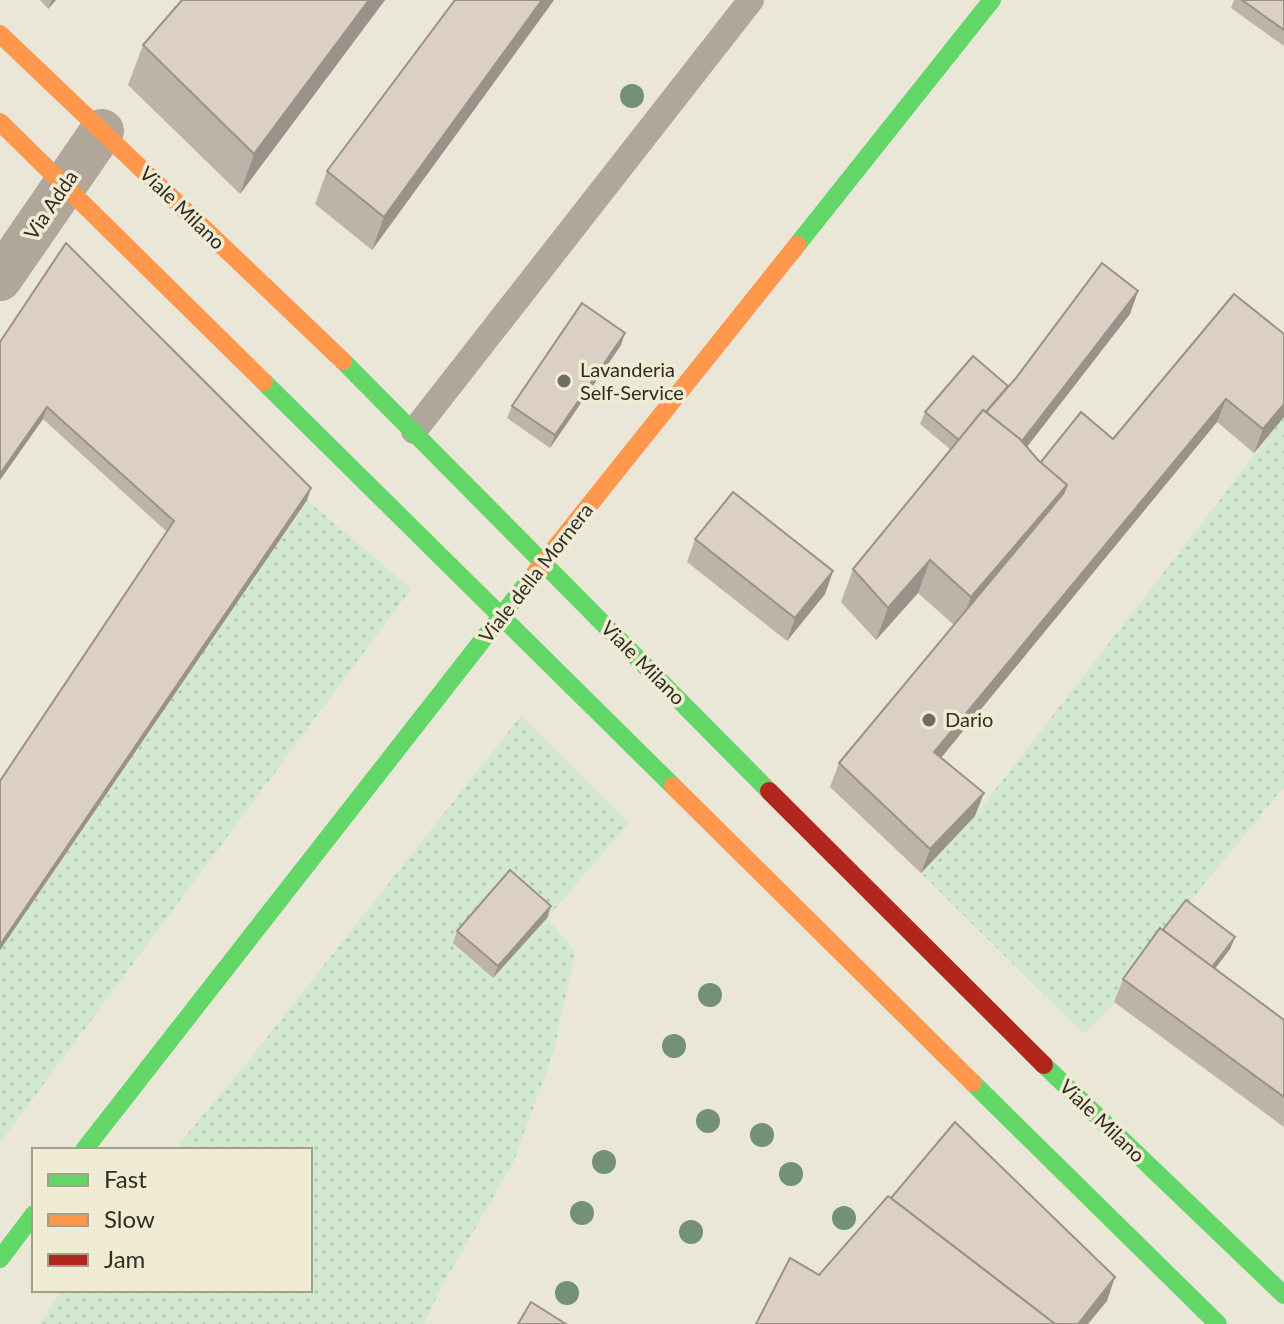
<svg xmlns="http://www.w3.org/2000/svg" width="1284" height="1324" viewBox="0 0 1284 1324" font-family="Lato,sans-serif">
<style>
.grass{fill:url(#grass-dots)}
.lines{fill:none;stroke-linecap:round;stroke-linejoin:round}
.lane{stroke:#b0a699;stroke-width:26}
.street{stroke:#b0a699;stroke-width:44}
.fast{stroke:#63d668;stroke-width:18}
.slow{stroke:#ff974d;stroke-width:18}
.jam{stroke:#b3261e;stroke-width:18}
.fast-bridge{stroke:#63d668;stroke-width:18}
.slow-bridge{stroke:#ff974d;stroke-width:18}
.tree{fill:#729175}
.wall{fill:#bdb3a9}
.shaded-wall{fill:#9a9289}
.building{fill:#dcd0c4;stroke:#9a9289;stroke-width:2}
.poi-dot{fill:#706e63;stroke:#f0ebd3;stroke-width:3}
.labels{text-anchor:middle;stroke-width:7;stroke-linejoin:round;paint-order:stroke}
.street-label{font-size:20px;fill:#2f2d24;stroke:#f0ebd3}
.poi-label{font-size:20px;fill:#2f2d24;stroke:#f0ebd3;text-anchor:start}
</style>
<defs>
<pattern id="grass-dots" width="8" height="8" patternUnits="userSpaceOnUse" patternTransform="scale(2)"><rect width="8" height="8" fill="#d2e9cf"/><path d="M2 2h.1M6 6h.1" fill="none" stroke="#b5c8b2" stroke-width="1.8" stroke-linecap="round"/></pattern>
</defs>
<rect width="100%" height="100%" fill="#eae7d9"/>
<!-- grass -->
<g class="grass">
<path d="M1284,417V787L1181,912L1115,1002L1084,1034L921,873L975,816Z"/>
<path d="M307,500L411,589L0,1143V950Z"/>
<path d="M521,716L629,823L547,918L575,952L554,1051L513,1163L444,1282L424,1324H40L62,1290H310V1150H174L249,1060Z"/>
</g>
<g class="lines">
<!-- lane -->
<path class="lane" d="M414,431L751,0"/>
<!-- street -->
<path class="street" d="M0,279L102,131"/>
<!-- fast -->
<g class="fast">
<path d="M343,361L769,791"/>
<path d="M264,382L673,786"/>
<path d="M1044,1065L1284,1295"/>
<path d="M973,1083L1218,1324"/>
<path d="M0,1259L34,1214"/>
</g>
<!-- slow -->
<g class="slow">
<path d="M0,34L343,361"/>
<path d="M0,122L264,382"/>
<path d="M673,786L973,1083"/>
</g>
<!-- jam -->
<path class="jam" d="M769,791L1044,1065"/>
<!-- fast-bridge -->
<g class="fast-bridge">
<path d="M797,245L992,0"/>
<path d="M84,1150L531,578"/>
</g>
<!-- slow-bridge -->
<path class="slow-bridge" d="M531,578L797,245"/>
</g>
<!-- trees -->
<g class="tree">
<circle cx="632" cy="96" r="12"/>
<circle cx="710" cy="995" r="12"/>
<circle cx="674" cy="1046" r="12"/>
<circle cx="708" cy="1121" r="12"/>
<circle cx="762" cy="1135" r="12"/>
<circle cx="604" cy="1162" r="12"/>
<circle cx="791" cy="1174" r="12"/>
<circle cx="582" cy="1213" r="12"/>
<circle cx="844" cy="1218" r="12"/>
<circle cx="691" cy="1232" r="12"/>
<circle cx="567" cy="1293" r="12"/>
</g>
<!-- wall -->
<g class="wall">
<path d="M40,0H56L48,9Z"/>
<path d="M385,0L240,194L128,85L143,45Z"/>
<path d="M554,0L372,250L315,204L327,171Z"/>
<path d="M1234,0H1284V46L1231,8Z"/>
<path d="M1138,291L1130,314L1027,447L1040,463L1113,439L1234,294L1284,417L1254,453L1217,422L941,758L975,816L921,873L830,787L839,763L954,625L918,593L876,640L841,602L853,569L951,450L920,424L925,412L1008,386Z"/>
<path d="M0,342L311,488L307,500L0,950V781L167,532L43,419L0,480Z"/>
<path d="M621,345L550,448L507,418L512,406Z"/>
<path d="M695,539L833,571L825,594L787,641L687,562Z"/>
<path d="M547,918L493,978L453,943L457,931Z"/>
<path d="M1163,930L1235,937L1230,949L1215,969L1284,1020V1127L1114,1002L1123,979Z"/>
</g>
<!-- shaded-wall -->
<g class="shaded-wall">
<path d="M52,0H56L48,9Z"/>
<path d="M369,0H385L240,194L254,154Z"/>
<path d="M542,0H554L372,250L384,217Z"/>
<path d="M1138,291L1130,314L1008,471L1016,448Z"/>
<path d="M625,333L621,345L550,448L555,435Z"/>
<path d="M1226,399L1217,422L926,776L934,752Z"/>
<path d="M1284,404V417L1254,453L1263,429Z"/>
<path d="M47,407L43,419L0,480V474Z"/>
<path d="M1067,485L1055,518L959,630L971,597Z"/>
<path d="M311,488L307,500L0,950V945Z"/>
<path d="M930,560L918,593L876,640L888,608Z"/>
<path d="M833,571L825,594L787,641L795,618Z"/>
<path d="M984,793L975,816L921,873L930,849Z"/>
<path d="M551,906L547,918L493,978L498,966Z"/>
<path d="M1235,937L1230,949L1200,988L1205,976Z"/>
<path d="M1115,1277L1107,1301L1088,1324H1078Z"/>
</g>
<!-- building -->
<g class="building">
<path d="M182,0H369L254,154L143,45Z"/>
<path d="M455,0H542L384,217L327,171Z"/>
<path d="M1242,0H1284V30Z"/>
<path d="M66,243L311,488L0,945V781L174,521L47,407L0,474V342Z"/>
<path d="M1102,263L1138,291L1022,441L986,412L1016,378Z"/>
<path d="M1234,294L1284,334V404L1263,429L1226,399L934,752L984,793L930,849L839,763L1063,494L1067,485L1040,463L1081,412L1113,439Z"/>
<path d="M582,303L625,333L555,435L512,406Z"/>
<path d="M973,356L1008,386L986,412L983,410L959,440L925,412Z"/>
<path d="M983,410L1020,439L1038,460L1067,485L971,597L930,560L888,608L853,569Z"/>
<path d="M733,492L833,571L795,618L695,539Z"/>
<path d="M510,870L551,906L498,966L457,931Z"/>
<path d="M1186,900L1235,937L1212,967L1163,930Z"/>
<path d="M1160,928L1284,1020V1097L1123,979Z"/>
<path d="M955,1122L1115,1277L1078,1324H1055L891,1198Z"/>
<path d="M888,1196L1055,1324H756L790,1258L819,1275Z"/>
<path d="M531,1302L566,1324H518Z"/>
</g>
<!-- markers -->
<g class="poi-dot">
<circle cx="564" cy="381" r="8"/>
<circle cx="929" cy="720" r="8"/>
</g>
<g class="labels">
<!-- street labels -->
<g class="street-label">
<text transform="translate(51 205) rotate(-56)" y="7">Via Adda</text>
<text transform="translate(182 208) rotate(44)" y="7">Viale Milano</text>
<text transform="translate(536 573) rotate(-52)" y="7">Viale della Mornera</text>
<text transform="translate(643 663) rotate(45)" y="7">Viale Milano</text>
<text transform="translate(1102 1121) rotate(44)" y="7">Viale Milano</text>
</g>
<!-- poi labels -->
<g class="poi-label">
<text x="580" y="377">Lavanderia<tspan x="580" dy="23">Self-Service</tspan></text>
<text x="945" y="727">Dario</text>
</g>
</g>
<!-- legend -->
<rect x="32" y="1148" width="280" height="144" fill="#f0ebd3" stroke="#a39f8d" stroke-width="2"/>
<rect x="48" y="1174" width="40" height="12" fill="#63d668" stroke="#a39f8d" stroke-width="2"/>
<text x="104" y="1188" font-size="24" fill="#2f2d24">Fast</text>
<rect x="48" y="1214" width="40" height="12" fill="#ff974d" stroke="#a39f8d" stroke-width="2"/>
<text x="104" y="1228" font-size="24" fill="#2f2d24">Slow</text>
<rect x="48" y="1254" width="40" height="12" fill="#b3261e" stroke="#a39f8d" stroke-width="2"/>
<text x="104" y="1268" font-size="24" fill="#2f2d24">Jam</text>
</svg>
